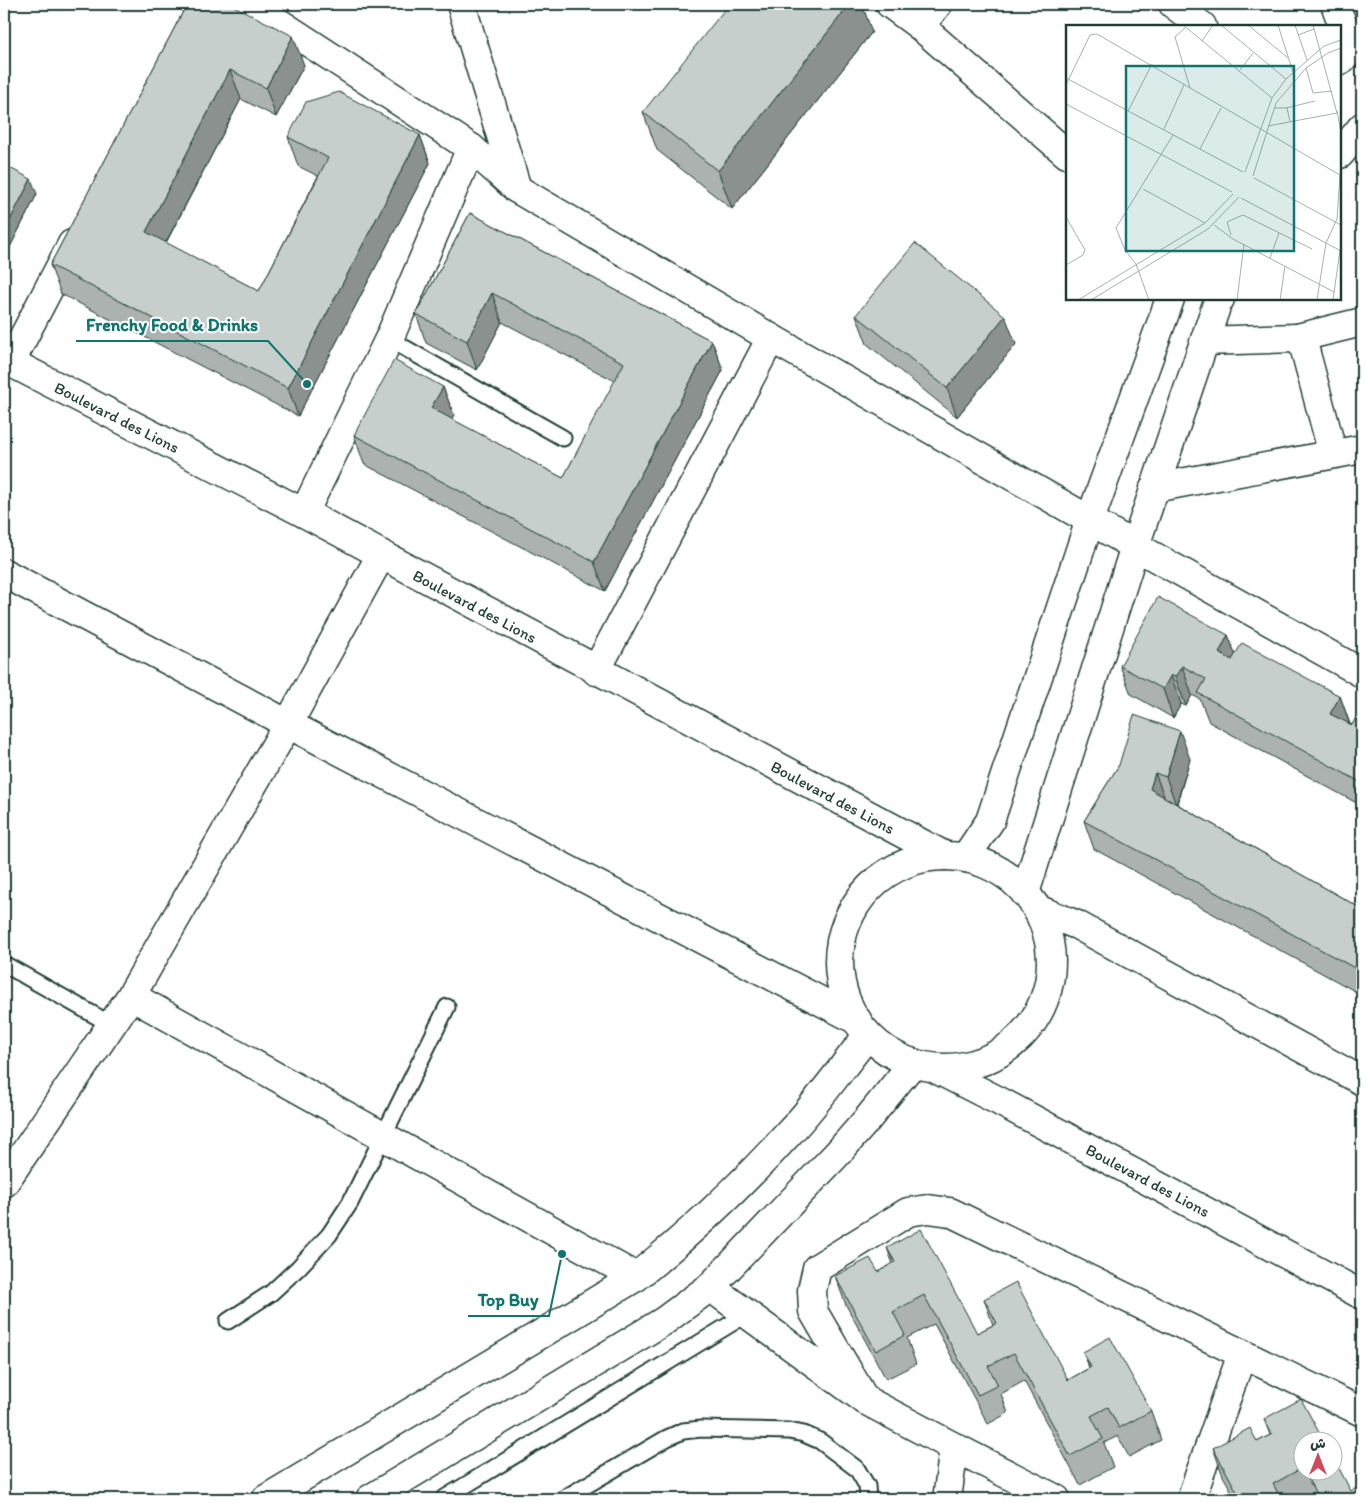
<svg xmlns="http://www.w3.org/2000/svg" width="1366" height="1503" viewBox="0 0 1366 1503" font-family="Itim,'Playpen Sans Arabic',sans-serif">
<style>
.lines{fill:none;stroke-linecap:round;stroke-linejoin:round}
.lane-casing{stroke:#1f3d34;stroke-width:19}
.street-casing{stroke:#1f3d34;stroke-width:31}
.secondary-casing{stroke:#1f3d34;stroke-width:31}
.lane{stroke:#fff;stroke-width:15}
.street{stroke:#fff;stroke-width:28}
.secondary{stroke:#fff;stroke-width:28}
.wall{fill:#abb2af;stroke:#1f3d34}
.shaded-wall{fill:#8b918f;stroke:#1f3d34}
.building{fill:#c7cfcc;stroke:#1f3d34}
.labels{text-anchor:middle;stroke-width:4;stroke-linejoin:round;paint-order:stroke}
.street-label{font-size:16px;fill:#1f3d34;stroke:#fff}
.inset-road{fill:none;stroke:#a5b1ae;stroke-width:1}
.view{fill:#0f766e;fill-opacity:0.15;stroke:#0f766e;stroke-width:2.5}
.inset-edge{fill:none;stroke:#1f3d34;stroke-width:2.5}
.leader{fill:none;stroke:#0f766e;stroke-width:2}
.callout-dot{fill:#0f766e;stroke:#fff;stroke-width:2}
.callout-label{font-size:18px;text-anchor:middle;font-weight:bold;fill:#0f766e;stroke:#fff;stroke-width:4;stroke-linejoin:round;paint-order:stroke}
</style>
<rect width="100%" height="100%" fill="#fff"/>
<filter id="ink" filterUnits="userSpaceOnUse"><feTurbulence type="fractalNoise" baseFrequency=".02" numOctaves="2"/><feDisplacementMap in="SourceGraphic" scale="10" xChannelSelector="R" yChannelSelector="G"/><feConvolveMatrix kernelMatrix="1 2 1 2 8 2 1 2 1" color-interpolation-filters="sRGB"/></filter>
<g filter="url(#ink)">
<g class="lines">
<defs>
<g id="lane">
<path d="M389,339L563,438"/>
<path d="M4,964L112,1025"/>
<path d="M228,1321L271,1293L298,1268L329,1235L350,1203L447,1007"/>
<path d="M443,1499L747,1314"/>
<path d="M563,1499L667,1438L683,1431L701,1429L789,1431L804,1434L820,1441L857,1469L867,1486L868,1499"/>
</g>
<g id="street">
<path d="M250,4L471,148L517,189L771,338L1135,546L1362,673"/>
<path d="M461,4L517,189"/>
<path d="M890,4L920,26L1067,154"/>
<path d="M1173,4L1202,26"/>
<path d="M1335,4L1352,50"/>
<path d="M920,26L938,4"/>
<path d="M1297,338L1362,322"/>
<path d="M1205,341L1297,338L1302,342L1305,350L1333,454"/>
<path d="M10,363L72,244"/>
<path d="M1154,488L1362,449"/>
<path d="M304,513L389,339L471,148"/>
<path d="M596,671L771,338"/>
<path d="M131,996L636,1277"/>
<path d="M4,1183L131,996L288,724L381,555"/>
<path d="M710,1287L865,1400L954,1447L1056,1499"/>
<path d="M865,1400L813,1311L812,1290L817,1268L908,1212L928,1209L950,1212L1362,1412"/>
<path d="M947,1499L954,1447"/>
<path d="M1191,1499L1242,1354"/>
</g>
<g id="secondary">
<path d="M1340,61L1362,41"/>
<path d="M1340,154L1362,127"/>
<path d="M4,359L304,513L945,856"/>
<path d="M4,573L288,724L857,1020"/>
<circle cx="945" cy="962" r="106"/>
<path d="M965,858L990,821L1090,520L1170,299"/>
<path d="M1025,893L1135,546L1218,301L1220,299"/>
<path d="M1037,909L1077,925L1362,1081"/>
<path d="M934,1068L999,1101L1362,1295"/>
<path d="M266,1499L636,1277C691,1233 742,1185 789,1133C818,1102 842,1067 868,1035"/>
<path d="M370,1499L664,1321L710,1287L837,1154L866,1121L913,1063"/>
</g>
</defs>
<!-- lane casing -->
<use href="#lane" class="lane-casing"/>
<!-- street casing -->
<use href="#street" class="street-casing"/>
<!-- secondary casing -->
<use href="#secondary" class="secondary-casing"/>
<!-- lane -->
<use href="#lane" class="lane"/>
<!-- street -->
<use href="#street" class="street"/>
<!-- secondary -->
<use href="#secondary" class="secondary"/>
</g>
<!-- wall -->
<g class="wall">
<path d="M187,4L304,65L276,117L241,99L166,243L259,291L318,176L298,166L288,137L420,135L430,163L298,416L61,294L50,265Z"/>
<path d="M872,32L732,209L657,150L643,112Z"/>
<path d="M4,165L37,194L7,253L4,251Z"/>
<path d="M470,213L712,341L723,370L605,591L364,464L354,435L443,387L454,415L451,419L563,478L615,381L502,322L477,370L426,343L416,314Z"/>
<path d="M856,315L1016,344L957,417L867,344Z"/>
<path d="M1228,635L1235,654L1340,696L1350,724L1352,725L1362,709V806L1209,722L1200,699L1192,695L1186,706L1181,704L1173,718L1131,694L1120,666Z"/>
<path d="M1190,759L1177,804L1362,909V995L1094,849L1084,821L1119,765Z"/>
<path d="M887,1248L977,1333L993,1325L984,1299L1068,1380L1089,1368L1083,1352L1151,1411L1161,1440L1129,1457L1118,1436L1104,1443L1113,1467L1080,1485L1024,1381L1001,1394L1008,1413L988,1424L934,1324L907,1338L916,1364L886,1379L846,1305L835,1276L878,1272L893,1264Z"/>
<path d="M1264,1419L1351,1491L1362,1499H1314L1313,1497L1309,1499H1236L1223,1476L1213,1448L1257,1442L1270,1435Z"/>
</g>
<!-- shaded-wall -->
<g class="shaded-wall">
<path d="M850,4H862L872,32L732,209L718,171Z"/>
<path d="M293,36L304,65L276,117L266,88Z"/>
<path d="M230,70L241,99L156,261L146,232Z"/>
<path d="M420,135L430,163L298,416L288,388Z"/>
<path d="M31,179L37,194L7,253L4,244V232Z"/>
<path d="M492,293L502,322L477,370L467,341Z"/>
<path d="M1005,316L1016,344L957,417L947,388Z"/>
<path d="M712,341L723,370L605,591L594,562Z"/>
<path d="M443,387L454,415L442,437L431,408Z"/>
<path d="M1228,635L1239,664L1219,653Z"/>
<path d="M1182,666L1192,695L1186,706L1175,677Z"/>
<path d="M1171,675L1181,704L1173,718L1163,689Z"/>
<path d="M1340,696L1350,725L1330,714Z"/>
<path d="M1180,731L1190,759L1176,805L1166,777Z"/>
<path d="M1155,773L1166,801L1150,789Z"/>
</g>
<!-- building -->
<g class="building">
<path d="M187,4H230L293,36L266,88L230,70L146,232L259,291L328,158L288,137L306,102L339,92L420,135L288,388L50,265Z"/>
<path d="M729,4H850L718,171L643,112Z"/>
<path d="M4,165L31,179L4,232Z"/>
<path d="M470,213L712,341L594,562L354,435L394,360L443,387L431,408L563,478L624,363L492,293L467,341L416,314Z"/>
<path d="M915,243L1005,316L947,388L856,315Z"/>
<path d="M1158,597L1228,635L1219,653L1232,660L1242,643L1340,696L1330,714L1352,725L1361,708L1362,709V783L1198,693L1206,679L1182,666L1175,677L1171,675L1163,689L1120,666Z"/>
<path d="M1134,715L1180,731L1166,777L1155,773L1150,789L1362,909V972L1084,821L1119,765Z"/>
<path d="M921,1229L977,1333L997,1323L984,1299L1016,1282L1068,1380L1091,1367L1083,1352L1110,1337L1151,1411L1119,1428L1108,1407L1091,1416L1103,1439L1070,1456L1014,1353L988,1366L998,1385L978,1395L924,1295L893,1312L905,1335L876,1351L835,1276L870,1258L878,1272L895,1262L887,1248Z"/>
<path d="M1301,1399L1323,1440H1304V1470H1334V1459L1351,1491L1362,1485V1499H1319L1302,1468L1273,1484L1281,1499H1241L1213,1448L1250,1428L1257,1442L1272,1434L1264,1419Z"/>
</g>
</g>
<g class="labels">
<!-- street labels -->
<g class="street-label">
<text transform="translate(117 417) rotate(27)" y="6">Boulevard des Lions</text>
<text transform="translate(475 606) rotate(28)" y="6">Boulevard des Lions</text>
<text transform="translate(833 797) rotate(28)" y="6">Boulevard des Lions</text>
<text transform="translate(1148 1180) rotate(28)" y="6">Boulevard des Lions</text>
</g>
</g>
<!-- overview -->
<g transform="translate(1066 25)">
<rect width="275" height="275" fill="#fff"/>
<path class="inset-road" d="M117,0L206,73M155,0L220,54M182,0L222,33M212,0L227,47M229,0L241,35M119,3L109,12L124,63M232,10L248,4M136,16L147,0M240,43L247,68L266,66M174,45L187,28M0,53L177,147M0,60L24,10L31,9L274,150L271,194L260,218L251,275M0,79L166,167M209,83H221L224,97M220,83L249,76M62,86L86,39M271,86L275,107M202,101L271,88L247,0M98,104L118,60M134,124L155,83M179,147L206,73L220,54L258,21L275,15M187,151L210,78L240,43L262,28L275,23M188,153L275,200M77,164L139,198M175,173L275,226M0,192L19,225L17,230L0,240M148,200L167,214L268,267M165,210L161,197L177,190L246,224M204,233L213,208M12,275L139,198L167,169M25,275L142,204L173,172M83,275L70,239L59,225L50,203L107,110M171,275L178,219M214,275L219,241M267,275L274,225"/>
<path class="view" d="M60,41H228V226H60Z"/>
<rect width="275" height="275" class="inset-edge"/>
</g>
<!-- callouts -->
<path class="leader" d="M307 384L268 341H76M562 1254L549 1316H468"/>
<g class="callout-dot">
<circle cx="307" cy="384" r="5"/>
<circle cx="562" cy="1254" r="5"/>
</g>
<g class="callout-label">
<text x="172" y="331">Frenchy Food &amp; Drinks</text>
<text x="508" y="1306">Top Buy</text>
</g>
<!-- margin -->
<rect width="1366" height="1503" fill="none" stroke="#fff" stroke-width="20"/>
<rect x="10" y="10" width="1346" height="1483" fill="none" stroke="#1f3d34" stroke-width="2" filter="url(#ink)"/>
<!-- north arrow -->
<g transform="translate(1318 1456)"><circle r="24" fill="#ffffff" stroke="#a5b1ae"/>
<path d="M0-4L9 19L0 12L-9 19Z" fill="#d1495b"/>
<text y="-8" font-size="14" font-weight="bold" text-anchor="middle" fill="#1f3d34">ش</text>
</g>
</svg>
